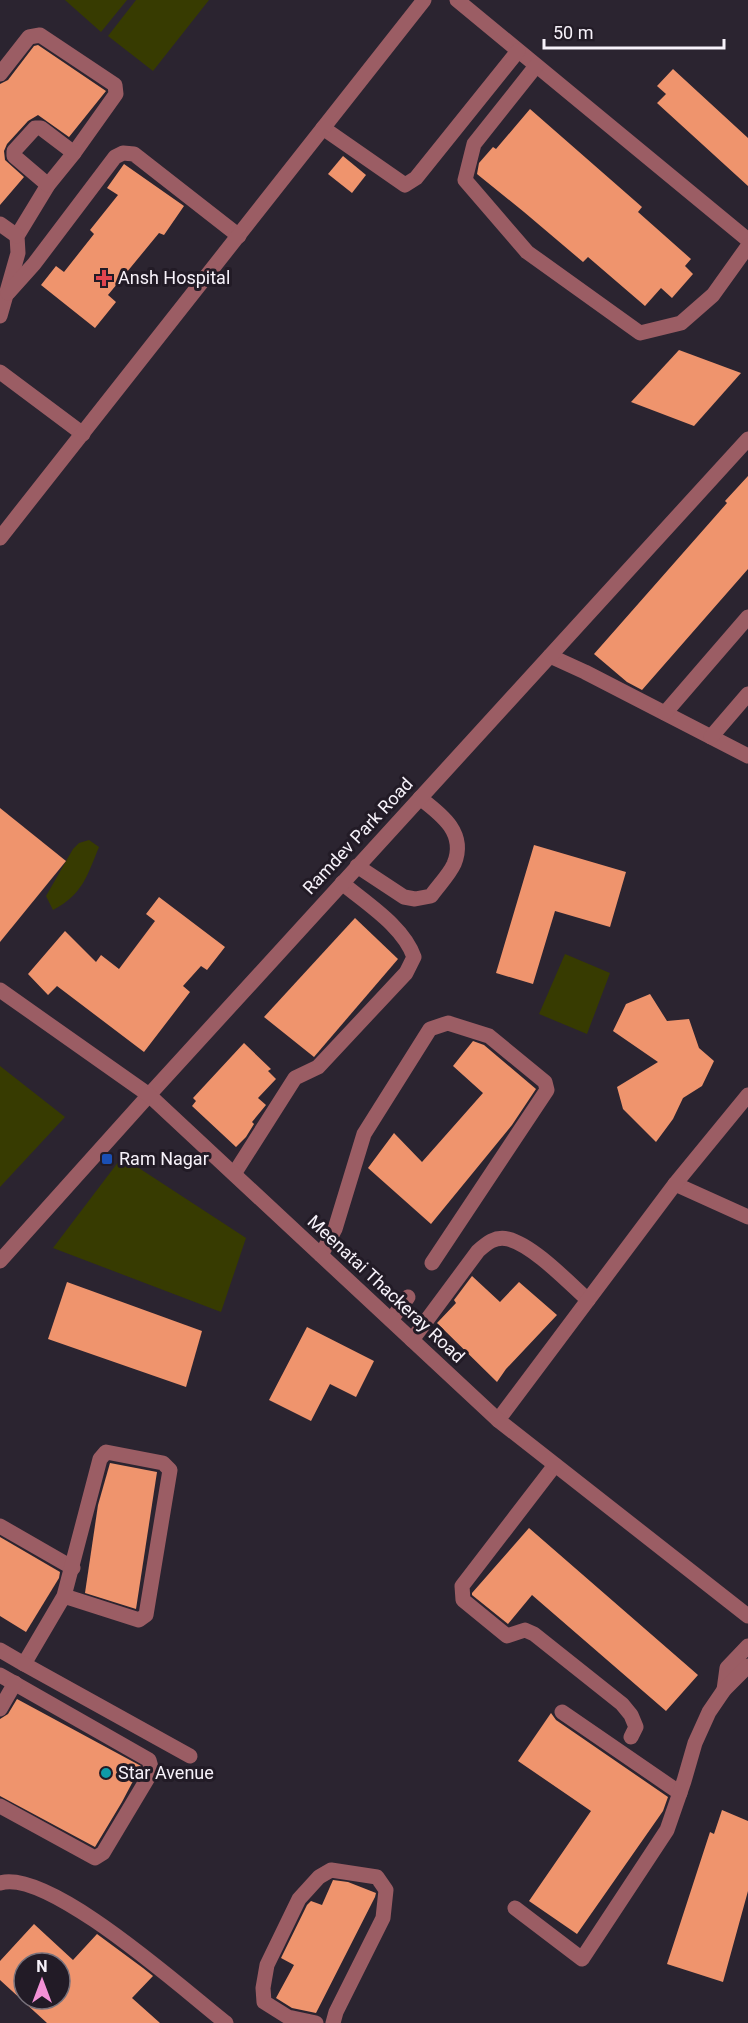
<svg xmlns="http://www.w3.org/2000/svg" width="748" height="2023" viewBox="0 0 748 2023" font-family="Roboto,sans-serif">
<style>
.green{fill:#373b01}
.building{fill:#ef946d;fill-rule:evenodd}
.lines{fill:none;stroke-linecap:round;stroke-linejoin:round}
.minor{stroke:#9b5d64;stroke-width:15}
.tertiary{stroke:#9b5d64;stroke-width:15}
.health-dot{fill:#e0444e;stroke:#221b26;stroke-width:2}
.transit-dot{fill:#1a4fb4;stroke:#221b26;stroke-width:2}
.culture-dot{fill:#0f9aa8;stroke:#221b26;stroke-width:2}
.labels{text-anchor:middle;stroke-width:6;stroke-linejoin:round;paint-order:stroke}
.poi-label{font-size:18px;fill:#f7f2fa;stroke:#221b26;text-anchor:start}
.street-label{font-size:18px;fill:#f7f2fa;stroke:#221b26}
</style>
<rect width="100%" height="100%" fill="#2b2430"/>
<!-- green -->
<g class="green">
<path d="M65,0H127L101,32Z"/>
<path d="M136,0H209L153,71L108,36Z"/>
<path d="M89,840L99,847C87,876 83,894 53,910L46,896L73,849L79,843Z"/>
<path d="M565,954L610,973L587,1034L539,1014Z"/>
<path d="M0,1066L65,1117L0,1187Z"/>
<path d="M122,1157L246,1238L221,1312L53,1248Z"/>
</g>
<!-- building -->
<g class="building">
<path d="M38,45L106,91L69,137L38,115L28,121L7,144L4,151L5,160L24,177L0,205V84L8,80L34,46Z"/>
<path d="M673,69L748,138V186L657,103L666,94L657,86Z"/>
<path d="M530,109L642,207L638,212L691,259L685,266L693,274L672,298L661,288L645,306L588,257L583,262L524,212L477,174L479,163L493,147L496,149Z"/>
<path d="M343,156L366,175L352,193L328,174Z"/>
<path d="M124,164L184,206L164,235L159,233L108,295L116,302L95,328L41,285L56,266L64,272L94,234L90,230L118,195L107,188Z"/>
<path d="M679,350L741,373L694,426L631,402Z"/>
<path d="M748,476V569L642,690L627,682L594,654L727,503L725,501Z"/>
<path d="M0,808L66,861L0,942Z"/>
<path d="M534,845L626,872L610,927L555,911L533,984L496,973Z"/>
<path d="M159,897L225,947L207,970L201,966L183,986L190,992L144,1052L57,986L48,995L28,974L65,931L96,962L101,955L119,969L155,921L146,914Z"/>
<path d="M355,918L398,959L314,1057L264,1017Z"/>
<path d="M650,994L667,1021L689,1019L699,1048L714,1061L702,1086L683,1098L673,1119L656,1142L623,1109L617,1087L658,1062L613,1031L626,1004Z"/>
<path d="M473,1041L484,1045L536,1089L512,1125L431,1224L368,1168L394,1133L422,1162L483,1093L453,1066Z"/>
<path d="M244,1043L271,1069L268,1071L276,1079L258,1098L266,1105L252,1122L254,1124L246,1137L236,1147L192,1106L196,1101L193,1098Z"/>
<path d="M472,1276L500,1302L519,1282L557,1315L506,1369L497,1382L437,1323L456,1303L454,1300Z"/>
<path d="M67,1282L202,1331L186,1387L48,1339Z"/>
<path d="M307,1327L374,1361L356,1397L330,1384L311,1421L269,1400Z"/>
<path d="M110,1463L157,1472L136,1609L85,1593L98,1505Z"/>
<path d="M529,1528L698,1675L666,1711L532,1595L508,1624L472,1595V1593Z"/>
<path d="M0,1537L60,1572L59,1578L26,1632L0,1616Z"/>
<path d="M17,1699L141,1766L122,1802L95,1847L0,1796V1719L8,1714Z"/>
<path d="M551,1713L556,1720L668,1797L663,1811L577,1934L529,1901L591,1811L518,1761Z"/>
<path d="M722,1810L748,1821V1891L723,1982L667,1964L710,1832L714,1834Z"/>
<path d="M333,1880L348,1882L376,1893L375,1897L316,2013L292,2008L276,1998L294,1965L281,1958L307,1905L311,1901L322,1905Z"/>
<path d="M34,1924L73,1960L97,1934L143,1968L153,1976L132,1998L160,2023H47L0,1980V1961ZM24,1963H60V1999H24Z"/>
</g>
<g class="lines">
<!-- minor -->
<g class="minor">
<path d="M457,0L748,240"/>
<path d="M536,66L474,144L465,180L527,252L640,333L681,323L713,295L748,246"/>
<path d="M0,74L29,37L40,35L115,85L116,94L74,153L48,185L17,236L18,253L0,316"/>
<path d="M323,128L405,185L416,178L518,51"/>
<path d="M48,185L14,156V151L35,128H41L74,153"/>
<path d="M0,224L17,236"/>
<path d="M8,293L34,264L115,157L123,153L134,154L239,236"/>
<path d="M0,372L83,434"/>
<path d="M0,538L424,0"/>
<path d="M550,656L585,672L748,756"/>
<path d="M665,713L748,617"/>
<path d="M711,737L748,694"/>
<path d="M357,866L404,897L415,899L431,896C438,886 449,875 454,864C467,833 441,814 420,798"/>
<path d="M234,1174L295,1078L318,1067L406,973L414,957C403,926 367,904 342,883"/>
<path d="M675,1184L748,1217"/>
<path d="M321,1255L335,1229L364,1134L430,1029L448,1023L489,1036L545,1082L547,1090L432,1263"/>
<path d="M0,1261L149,1095L748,439"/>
<path d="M391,1320L408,1297"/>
<path d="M412,1340L478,1251C487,1243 495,1236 508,1239C533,1245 569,1283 588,1300"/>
<path d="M498,1420L675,1184L748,1095"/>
<path d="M555,1465L462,1586L463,1600L507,1636L525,1630L534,1634L622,1704L631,1715L636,1727L631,1737"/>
<path d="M0,1526L73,1568"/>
<path d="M0,1650L24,1664L64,1596L100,1459L106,1452L163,1463L170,1470L146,1615L139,1620L64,1596"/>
<path d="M24,1664L190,1756"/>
<path d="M0,1675L149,1760L152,1771L103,1853L95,1858L0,1806"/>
<path d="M724,1690L727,1668L748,1646"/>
<path d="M0,1709L15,1683"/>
<path d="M562,1712L680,1793"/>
<path d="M0,1883C49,1868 185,1991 226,2023"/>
<path d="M515,1908L582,1959L667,1830L684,1781L695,1743L709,1712L724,1690L748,1666"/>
<path d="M316,2023L288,2017L264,2002L263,1988L267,1965L299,1899L319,1877L331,1870L377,1877L386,1890L383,1918L336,2012L333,2023"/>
</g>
<!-- tertiary -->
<path class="tertiary" d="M0,990L149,1095L498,1420L748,1616"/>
</g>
<!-- markers -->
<path class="health-dot" d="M101 269h6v6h6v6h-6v6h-6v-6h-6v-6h6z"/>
<rect class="transit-dot" x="101" y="1153" width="12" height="12" rx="3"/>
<circle class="culture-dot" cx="106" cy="1773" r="6"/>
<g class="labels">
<!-- poi labels -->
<g class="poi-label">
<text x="118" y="284">Ansh Hospital</text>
<text x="119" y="1165">Ram Nagar</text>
<text x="118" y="1779">Star Avenue</text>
</g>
<!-- street labels -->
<g class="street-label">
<text transform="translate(358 836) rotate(-47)" y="6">Ramdev Park Road</text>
<text transform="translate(386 1289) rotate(43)" y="6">Meenatai Thackeray Road</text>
</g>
</g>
<!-- north arrow -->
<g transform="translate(42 1981)"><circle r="28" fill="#221b26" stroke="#77717b" stroke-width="1.5"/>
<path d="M0-4.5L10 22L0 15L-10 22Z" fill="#f391d6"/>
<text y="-9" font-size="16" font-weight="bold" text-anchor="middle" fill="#f7f2fa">N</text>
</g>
<!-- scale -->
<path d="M544 39v9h180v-9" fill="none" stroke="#f7f2fa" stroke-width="3"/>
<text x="553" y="39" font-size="18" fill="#f7f2fa" stroke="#221b26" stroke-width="4.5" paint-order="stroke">50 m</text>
</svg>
